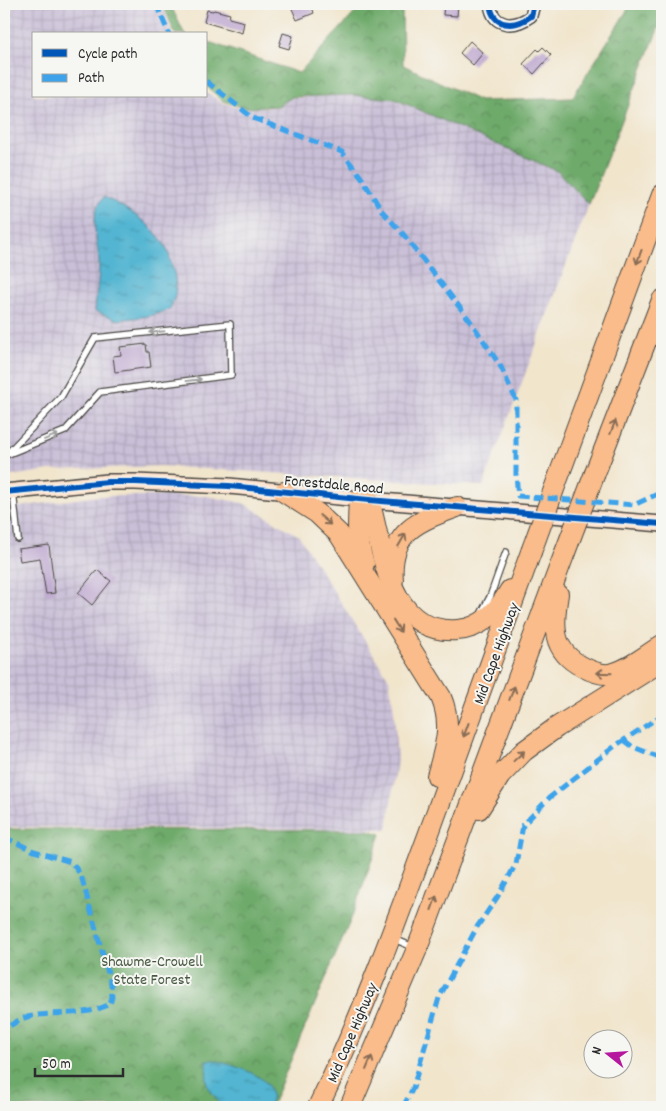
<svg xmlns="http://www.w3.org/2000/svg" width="666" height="1111" viewBox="0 0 666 1111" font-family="Dekko,sans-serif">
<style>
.industrial{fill:url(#industrial-grid)}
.forest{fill:url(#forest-crowns);stroke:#4c6a4a}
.water{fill:url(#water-ripples);stroke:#3f707e}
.building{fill:#baa2cd}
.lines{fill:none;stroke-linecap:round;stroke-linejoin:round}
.service-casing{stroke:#494743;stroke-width:8}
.minor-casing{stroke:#494743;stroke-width:14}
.secondary-casing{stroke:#494743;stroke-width:18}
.motorway-casing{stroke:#494743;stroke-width:22}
.service{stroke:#fff;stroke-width:5.5}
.minor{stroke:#fff;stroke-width:11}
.secondary{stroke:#fde4d0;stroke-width:15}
.motorway{stroke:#f9bc8a;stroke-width:20}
.motorway-bridge-casing{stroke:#494743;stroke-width:22;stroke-linecap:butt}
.motorway-bridge{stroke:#f9bc8a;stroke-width:20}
.quiet{stroke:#3ea3eb;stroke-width:5;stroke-dasharray:10 5;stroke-linecap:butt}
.cycleway-casing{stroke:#f6f6f2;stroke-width:9}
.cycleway{stroke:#0057b8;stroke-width:6}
.oneway{stroke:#886c56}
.oneway2{stroke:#a0a0a0}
.labels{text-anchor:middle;stroke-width:4;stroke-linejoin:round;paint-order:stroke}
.street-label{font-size:16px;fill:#2b2b2b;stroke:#f6f6f2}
.park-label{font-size:16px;fill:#475943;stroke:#f6f6f2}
</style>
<defs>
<pattern id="industrial-grid" width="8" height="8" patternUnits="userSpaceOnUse" patternTransform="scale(1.25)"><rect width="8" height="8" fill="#c9bfd7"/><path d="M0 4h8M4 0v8" fill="none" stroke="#ada4b9"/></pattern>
<pattern id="forest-crowns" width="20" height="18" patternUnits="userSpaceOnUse" patternTransform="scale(1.25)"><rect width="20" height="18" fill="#6eaa6a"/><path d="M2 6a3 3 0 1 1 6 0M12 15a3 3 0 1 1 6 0" fill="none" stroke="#5b8b57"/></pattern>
<pattern id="water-ripples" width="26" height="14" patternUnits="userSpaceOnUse" patternTransform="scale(1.25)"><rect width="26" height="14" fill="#53b5d2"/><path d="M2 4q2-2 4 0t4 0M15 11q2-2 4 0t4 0" fill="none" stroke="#4593ab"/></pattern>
</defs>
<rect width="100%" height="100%" fill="#f6f6f2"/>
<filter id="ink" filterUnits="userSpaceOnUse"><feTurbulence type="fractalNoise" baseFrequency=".02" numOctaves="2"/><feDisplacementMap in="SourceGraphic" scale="10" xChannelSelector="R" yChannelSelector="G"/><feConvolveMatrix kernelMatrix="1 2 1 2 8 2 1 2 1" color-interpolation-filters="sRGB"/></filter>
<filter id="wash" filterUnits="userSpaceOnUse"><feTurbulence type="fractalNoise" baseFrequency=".0096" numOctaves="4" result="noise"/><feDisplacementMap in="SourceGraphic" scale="20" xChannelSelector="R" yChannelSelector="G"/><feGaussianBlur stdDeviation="1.12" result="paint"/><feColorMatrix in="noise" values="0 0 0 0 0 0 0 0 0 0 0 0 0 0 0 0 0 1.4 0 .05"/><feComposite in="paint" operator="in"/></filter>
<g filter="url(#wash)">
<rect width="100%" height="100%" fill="#f1e5cc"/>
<!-- industrial -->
<g class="industrial">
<path d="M4,4H162L172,34H34V96H206V92L223,103L242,109L277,107L291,98L352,95L393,99L467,130L557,171L589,204L483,486L160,466L49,470L4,477Z"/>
<path d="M99,496H206L243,503L299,536L389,679L394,711L397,760L387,829L4,827V509Z"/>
</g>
<!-- forest -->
<g class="forest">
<path d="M163,4H170L184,33L187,34H175Z"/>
<path d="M363,4H402L403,65L480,101L572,98L631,4H662V19L589,204L557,171L395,99L351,95L292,97L278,106L245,108L223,101L206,86V41L299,73Z"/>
<path d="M4,829L367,830L381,834L351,919L271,1107H4Z"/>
</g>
<!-- water -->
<g class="water">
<path d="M104,197C127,208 153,224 166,247C169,253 170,260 172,266C177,283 178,294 169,310L149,316L118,320L95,311C96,295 99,280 99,264C99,243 87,214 104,197Z"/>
<path d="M206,1060H214C233,1066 285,1077 268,1107H222L207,1085Z"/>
</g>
<g id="blocks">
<!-- building -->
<g class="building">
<path d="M290,4H311L314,13L297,20Z"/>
<path d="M444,4H458L457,16L443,15Z"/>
<path d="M207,10L213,11L214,10L230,14L229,18L244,22L242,33L204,22Z"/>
<path d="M283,33L293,36L289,49L279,46Z"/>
<path d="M470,41L483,53L473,65L460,53Z"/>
<path d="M543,47L551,55L534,74L523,64L537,49L539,51Z"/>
<path d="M146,344L147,352H149L151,367L115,372L113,356L121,355L120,347Z"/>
<path d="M49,545L55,593L46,594L40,558L20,561L18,549Z"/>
<path d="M97,570L111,581L92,605L78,593Z"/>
</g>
</g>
</g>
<g filter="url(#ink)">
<use href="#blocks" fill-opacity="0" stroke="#494743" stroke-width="1"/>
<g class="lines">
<defs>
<g id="service">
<path d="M4,455H6L65,431L100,392L231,375L230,324L95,338L61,397L6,455"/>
<path d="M13,491L18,539"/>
<path d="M482,612L490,597L506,552"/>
<path d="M394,939L413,947"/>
</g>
<path id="minor" d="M490,4C493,28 514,28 531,16L534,4"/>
<path id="secondary" d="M4,492L108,482H135L229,486L369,500L662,524"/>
<g id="motorway">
<path d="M561,470L662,195"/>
<path d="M595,473L662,300"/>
<path d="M284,492L317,513L339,534L441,697C453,726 445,747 437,776"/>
<path d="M359,499C358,522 356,542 364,564"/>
<path d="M369,500C383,548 387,635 457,630C481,629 499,610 510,590"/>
<path d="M393,580C389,531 418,521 457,507"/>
<path d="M558,594C553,625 551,651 583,667C591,671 600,675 609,674C626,672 648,654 662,645"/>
<path d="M479,809L500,776L524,751L557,727L662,661"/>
<path d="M318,1107C361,1019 395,926 429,833C463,740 497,646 531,552"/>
<path d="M350,1107L417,949L564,555"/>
</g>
</defs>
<!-- service casing -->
<use href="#service" class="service-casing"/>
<!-- minor casing -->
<use href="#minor" class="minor-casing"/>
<!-- secondary casing -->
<use href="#secondary" class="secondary-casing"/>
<!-- motorway casing -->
<use href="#motorway" class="motorway-casing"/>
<!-- service -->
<use href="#service" class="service"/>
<!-- minor -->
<use href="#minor" class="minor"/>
<!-- secondary -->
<use href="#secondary" class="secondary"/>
<!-- motorway -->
<use href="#motorway" class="motorway"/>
<defs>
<g id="motorway-bridge">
<path d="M531,552L561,470"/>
<path d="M564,555L595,473"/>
</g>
</defs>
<!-- motorway-bridge casing -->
<use href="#motorway-bridge" class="motorway-bridge-casing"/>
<!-- motorway-bridge -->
<use href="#motorway-bridge" class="motorway-bridge"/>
<!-- quiet -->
<g class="quiet">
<path d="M156,4L169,34"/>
<path d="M206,81L253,118L342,152L361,177L382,211L404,235L471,322L501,367L516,400V475L518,496L634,505L662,492"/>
<path d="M624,740L633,747L662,758"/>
<path d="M4,837L34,851L71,862L81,875L111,984L112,997L110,1004C82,1019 49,1009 21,1019C15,1022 9,1027 4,1030"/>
<path d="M403,1107L413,1088L439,998L477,927L498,896L516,864L523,825L549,798L615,746L662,715"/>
</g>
<defs>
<g id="cycleway">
<path d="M490,4C493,28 514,28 531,16L534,4"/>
<path d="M4,492L108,482H135L229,486L369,500L662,524"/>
</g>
</defs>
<!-- cycleway casing -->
<use href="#cycleway" class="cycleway-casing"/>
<!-- cycleway -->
<use href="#cycleway" class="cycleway"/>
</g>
<!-- one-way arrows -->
<defs><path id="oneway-shaft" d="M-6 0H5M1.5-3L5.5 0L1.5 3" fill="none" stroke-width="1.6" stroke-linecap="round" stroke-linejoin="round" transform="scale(1.25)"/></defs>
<g class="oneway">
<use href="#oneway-shaft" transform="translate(639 257) rotate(110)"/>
<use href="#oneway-shaft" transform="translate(613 427) rotate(-69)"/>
<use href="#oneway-shaft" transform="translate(325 520) rotate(41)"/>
<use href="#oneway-shaft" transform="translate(402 540) rotate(-60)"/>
<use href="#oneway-shaft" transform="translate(397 626) rotate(58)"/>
<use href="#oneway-shaft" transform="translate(604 673) rotate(-178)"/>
<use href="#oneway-shaft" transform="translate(512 693) rotate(-69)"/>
<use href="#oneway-shaft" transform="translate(466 730) rotate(110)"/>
<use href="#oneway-shaft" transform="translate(519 756) rotate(-43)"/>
<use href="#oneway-shaft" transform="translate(434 903) rotate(-70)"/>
<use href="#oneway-shaft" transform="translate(369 1063) rotate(-67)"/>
</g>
<g class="oneway2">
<use href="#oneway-shaft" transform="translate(157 332) rotate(174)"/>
<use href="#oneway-shaft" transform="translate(194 380) rotate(-7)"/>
<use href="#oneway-shaft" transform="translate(51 437) rotate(-22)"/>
</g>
</g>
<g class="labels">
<!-- street labels -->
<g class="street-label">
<text transform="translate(334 483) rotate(5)" y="6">Forestdale Road</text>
<text transform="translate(495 653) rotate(-70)" y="6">Mid Cape Highway</text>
<text transform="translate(351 1032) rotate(-67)" y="6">Mid Cape Highway</text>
</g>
<!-- park labels -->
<g class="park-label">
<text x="152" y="966">Shawme-Crowell<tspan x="152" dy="18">State Forest</tspan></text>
</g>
</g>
<!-- margin -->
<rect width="666" height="1111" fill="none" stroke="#f6f6f2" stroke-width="20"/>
<!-- legend -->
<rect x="32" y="32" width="175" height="65" fill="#f6f6f2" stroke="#a5a5a2"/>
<rect x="42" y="49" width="25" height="8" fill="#0057b8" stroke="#a5a5a2"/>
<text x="78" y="58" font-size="15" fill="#2b2b2b">Cycle path</text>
<rect x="42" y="74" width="25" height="8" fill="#3ea3eb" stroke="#a5a5a2"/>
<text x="78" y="82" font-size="15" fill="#2b2b2b">Path</text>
<!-- north arrow -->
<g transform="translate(608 1054) rotate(287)"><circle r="24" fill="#f6f6f2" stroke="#a5a5a2"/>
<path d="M0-4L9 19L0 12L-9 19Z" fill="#b5179e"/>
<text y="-8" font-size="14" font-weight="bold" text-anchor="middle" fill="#2b2b2b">N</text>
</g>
<!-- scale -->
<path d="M35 1068v8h88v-8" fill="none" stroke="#2b2b2b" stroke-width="2.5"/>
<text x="42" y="1068" font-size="15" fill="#2b2b2b" stroke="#f6f6f2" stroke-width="4" paint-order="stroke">50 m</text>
</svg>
